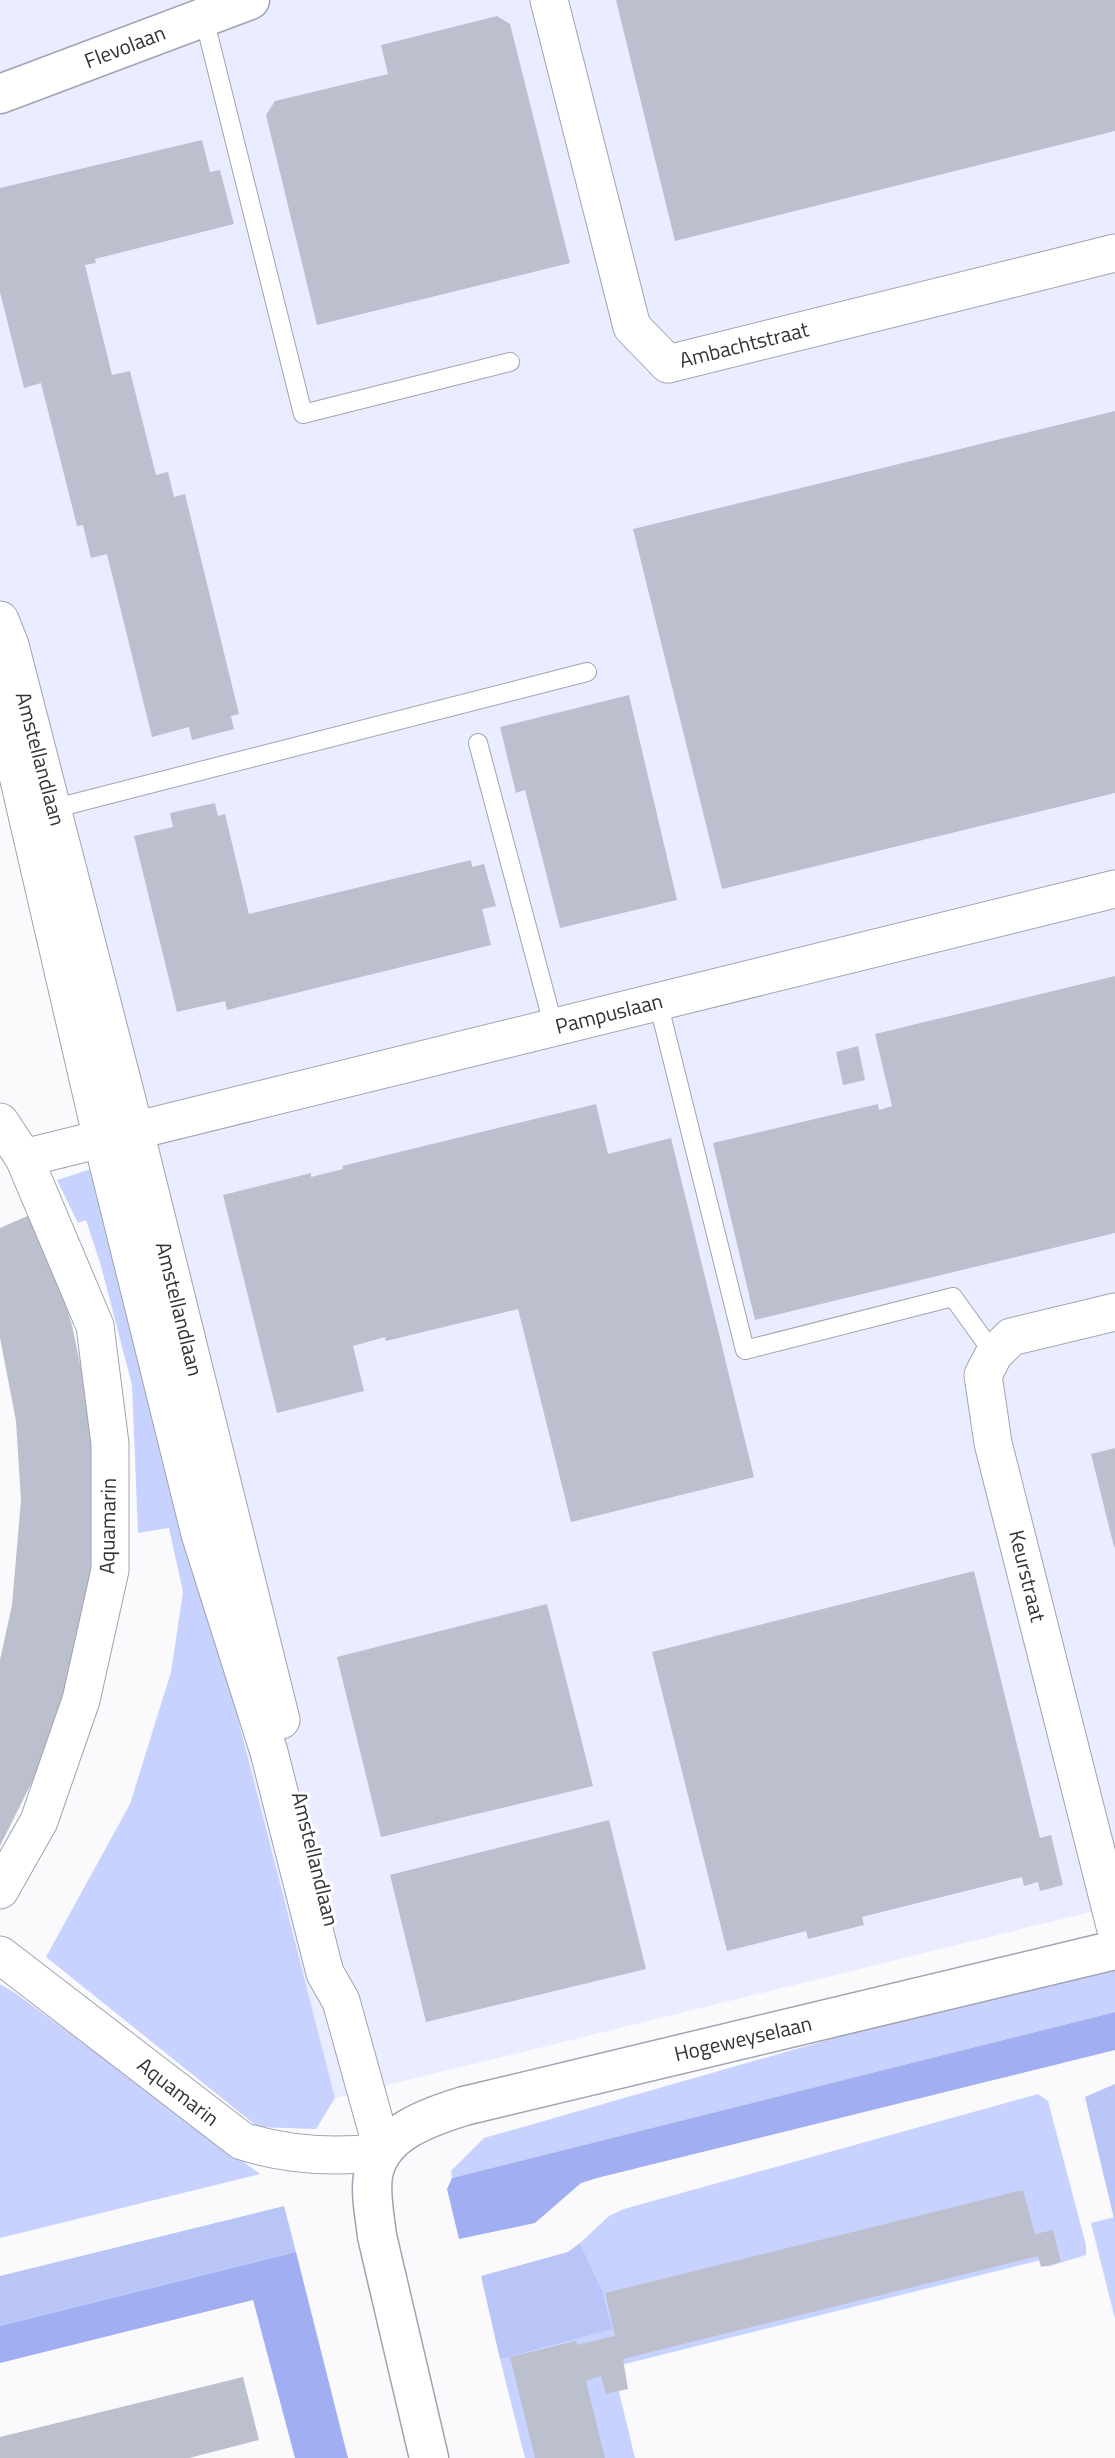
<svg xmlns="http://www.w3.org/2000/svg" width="1115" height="2458" viewBox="0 0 1115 2458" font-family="'Titillium Web',sans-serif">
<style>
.built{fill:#e9edff}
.green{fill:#c8d2ff}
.forest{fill:#b9c4f7}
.water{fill:#a1aef1}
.building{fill:#bcc0ce}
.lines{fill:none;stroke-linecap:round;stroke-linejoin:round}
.lane-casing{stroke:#a0a3b1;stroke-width:20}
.street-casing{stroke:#a0a3b1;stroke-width:39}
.secondary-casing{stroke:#a0a3b1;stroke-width:41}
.lane{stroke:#fff;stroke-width:18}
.street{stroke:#fff;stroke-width:37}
.secondary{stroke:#fff;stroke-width:38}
.labels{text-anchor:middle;stroke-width:6;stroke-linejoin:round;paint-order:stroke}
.street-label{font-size:21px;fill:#33343a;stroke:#fff}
</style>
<rect width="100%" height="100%" fill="#fafafd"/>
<!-- built -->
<path class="built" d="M0,0H1115V1906L335,2098L0,777Z"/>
<!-- green -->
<g class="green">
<path d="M97,1167L335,2098L316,2129L258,2127L46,1957L130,1804L171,1672L183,1592L169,1528L138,1533L132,1385L101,1266L86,1220L78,1223L57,1180Z"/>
<path d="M1115,1964V2012L452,2178L451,2171L484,2138L971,1999Z"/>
<path d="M0,1984L18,1995L260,2174L0,2238Z"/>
<path d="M1038,2094L1048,2101L1086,2245V2255L1047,2267L1045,2259L613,2367L635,2458H525L500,2359L602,2290L580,2243L609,2216L624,2209Z"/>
<path d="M1115,2217V2319L1091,2223Z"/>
</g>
<!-- forest -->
<g class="forest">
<path d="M1115,2084V2223L1085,2097Z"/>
<path d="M284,2206L296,2252L0,2326V2276Z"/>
<path d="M580,2243L602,2290L612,2329L500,2359L481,2276L568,2252Z"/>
</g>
<!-- water -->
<g class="water">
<path d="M1115,2012V2050L597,2178L581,2183L535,2223L459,2239L447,2189L452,2178Z"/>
<path d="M296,2252L348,2458H295L253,2300L0,2363V2326Z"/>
</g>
<!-- building -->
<g class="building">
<path d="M616,0H1115V131L675,241Z"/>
<path d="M497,16L510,24L570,263L317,325L266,115L275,101L388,74L381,45Z"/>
<path d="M202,140L210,172L220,170L234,224L95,259L96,263L85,265L112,375L130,371L156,475L168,472L174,497L185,494L239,714L231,716L234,729L192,740L189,727L152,737L107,554L91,558L83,525L77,526L41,383L24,388L0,292V188Z"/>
<path d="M1115,411V793L722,889L633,529Z"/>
<path d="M629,695L677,900L560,928L525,790L516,793L500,727Z"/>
<path d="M215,803L218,816L225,814L249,914L471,860L472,867L484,864L496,906L482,909L491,945L227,1010L225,1001L177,1012L134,836L173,827L170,813Z"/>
<path d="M1115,976V1233L755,1320L713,1143L878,1104L879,1110L892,1106L875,1034Z"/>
<path d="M858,1046L865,1080L843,1085L836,1052Z"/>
<path d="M596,1104L608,1154L671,1138L754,1477L571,1522L518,1309L386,1341L385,1337L353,1346L364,1391L277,1413L223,1195L311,1173V1177L343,1169L342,1166Z"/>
<path d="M32,1214L54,1268L72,1325L84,1383L92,1441V1560L71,1676L43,1760L0,1846V1660L12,1605L21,1500L16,1421L0,1338V1228Z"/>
<path d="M1115,1448V1547H1114L1091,1454Z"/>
<path d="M974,1571L1040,1838L1051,1835L1063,1885L1040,1891L1038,1882L1024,1886L1022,1877L862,1917L864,1925L808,1939L806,1931L727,1951L652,1652Z"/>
<path d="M547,1604L593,1786L381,1837L337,1657Z"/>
<path d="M609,1820L646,1969L426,2022L390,1875Z"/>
<path d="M1023,2190L1035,2234L1053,2230L1061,2262L1041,2267L1038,2256L623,2359L628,2389L606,2394L601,2376L586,2381L605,2458H535L510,2357L576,2341L577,2345L615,2336L605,2293Z"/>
<path d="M243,2377L259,2440L189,2458H0V2437Z"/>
</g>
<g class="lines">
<defs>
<g id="lane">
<path d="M204,18L303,414L510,362"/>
<path d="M478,743L554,1028"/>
<path d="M48,810L587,672"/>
<path d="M658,1002L745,1350L953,1297L994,1354"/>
</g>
<g id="street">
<path d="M549,0L632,327L668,364L1115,253"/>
<path d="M0,620L10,645L135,1131L281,1720"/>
<path d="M0,698L102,1139L200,1534L269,1752L325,1973L341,2001L383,2152C334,2158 289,2156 242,2141L0,1955"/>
<path d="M0,1122L24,1158L1115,889"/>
<path d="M1115,1312L1011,1337L994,1354L983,1375L993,1443L1115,1926"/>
<path d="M0,1890L39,1821L81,1700L110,1570V1444L95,1326L24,1158"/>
</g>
<g id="secondary">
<path d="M0,94L250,0"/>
<path d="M429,2458L377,2236C375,2217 370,2195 373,2176C379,2133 429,2117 464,2106L1115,1950"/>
</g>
</defs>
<!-- lane casing -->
<use href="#lane" class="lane-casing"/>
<!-- street casing -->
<use href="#street" class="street-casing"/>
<!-- secondary casing -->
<use href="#secondary" class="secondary-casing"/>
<!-- lane -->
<use href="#lane" class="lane"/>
<!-- street -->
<use href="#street" class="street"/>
<!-- secondary -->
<use href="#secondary" class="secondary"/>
</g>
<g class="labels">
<!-- street labels -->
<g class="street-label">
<text transform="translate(125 47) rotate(-21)" y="7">Flevolaan</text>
<text transform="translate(744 345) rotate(-14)" y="7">Ambachtstraat</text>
<text transform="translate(40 759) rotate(75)" y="7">Amstellandlaan</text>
<text transform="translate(609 1014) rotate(-14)" y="7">Pampuslaan</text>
<text transform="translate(179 1309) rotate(76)" y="7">Amstellandlaan</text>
<text transform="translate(108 1526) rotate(-89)" y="7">Aquamarin</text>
<text transform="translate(1027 1576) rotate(76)" y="7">Keurstraat</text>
<text transform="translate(315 1859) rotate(76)" y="7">Amstellandlaan</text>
<text transform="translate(743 2039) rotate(-13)" y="7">Hogeweyselaan</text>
<text transform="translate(178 2092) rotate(38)" y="7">Aquamarin</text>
</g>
</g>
</svg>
